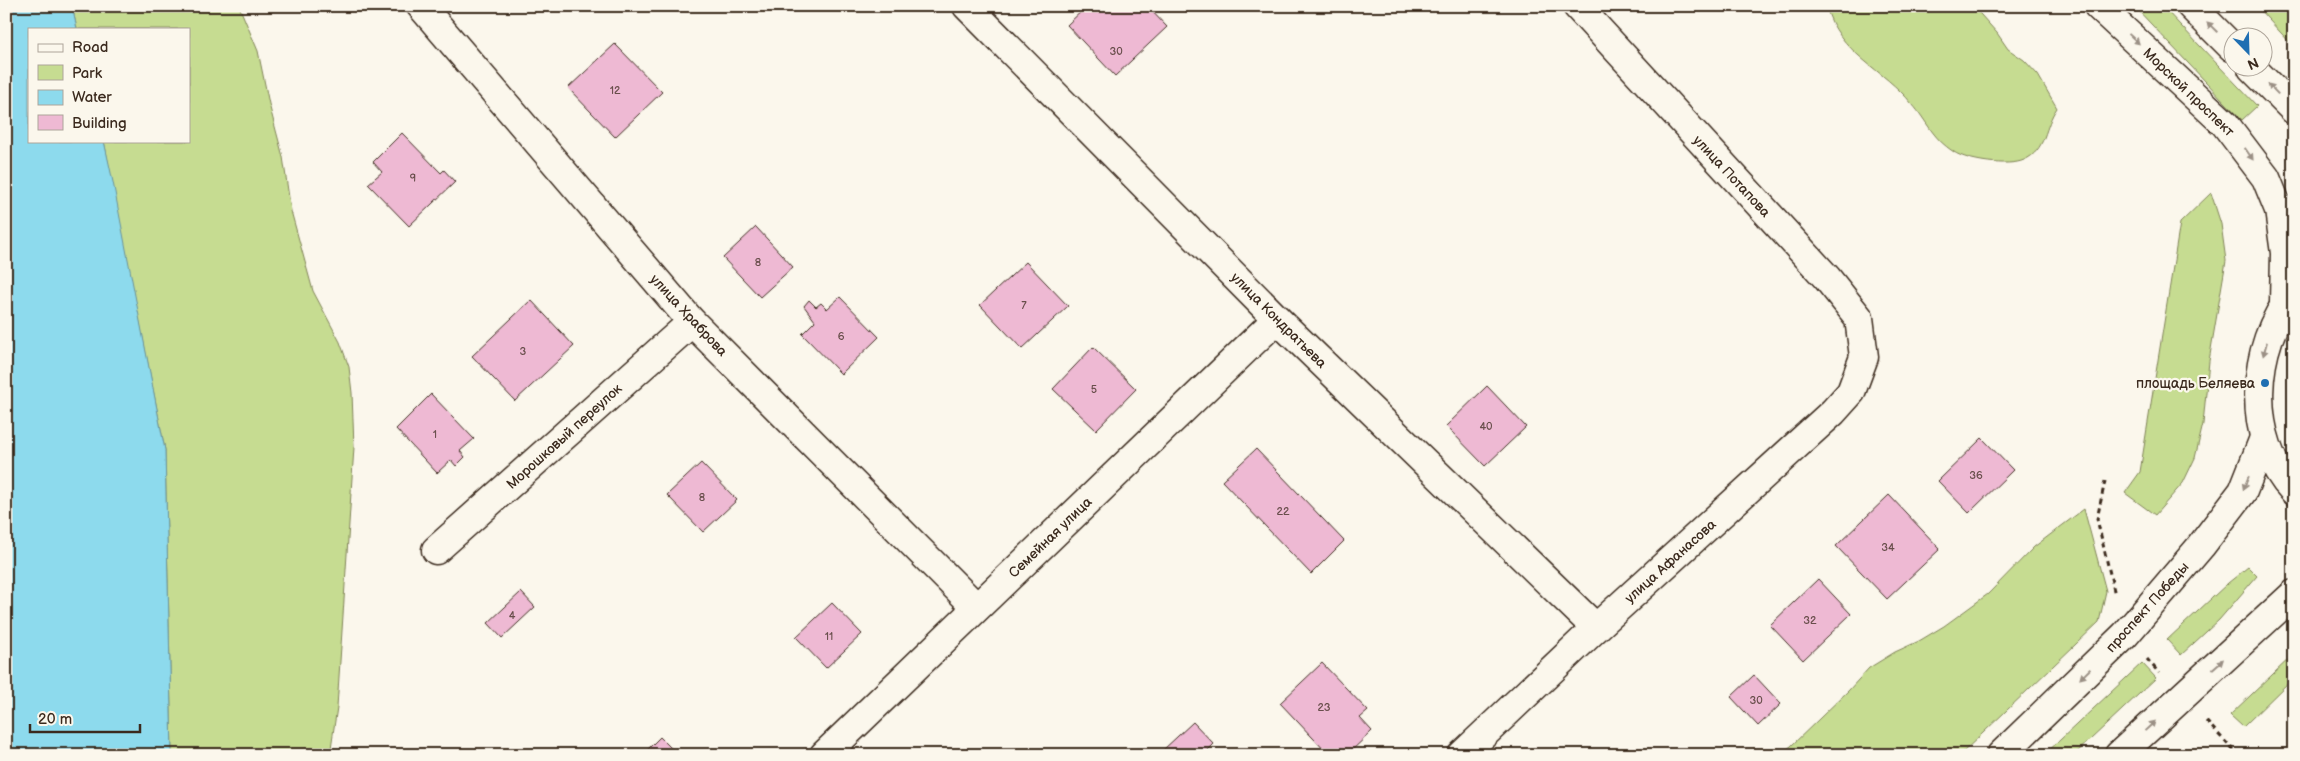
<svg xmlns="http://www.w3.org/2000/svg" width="2300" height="761" viewBox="0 0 2300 761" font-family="'Balsamiq Sans',sans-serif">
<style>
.green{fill:#c6dc91;stroke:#808358}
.water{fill:#8ddaed;stroke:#6c949a}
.building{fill:#eeb9d3;stroke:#3b2a1e}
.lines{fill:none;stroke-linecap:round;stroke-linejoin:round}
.minor-casing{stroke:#3b2a1e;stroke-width:31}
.major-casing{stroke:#3b2a1e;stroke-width:31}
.path{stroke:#3b2a1e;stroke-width:3;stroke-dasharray:5 4;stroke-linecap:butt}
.minor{stroke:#fbf7ec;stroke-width:28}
.major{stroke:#fbf7ec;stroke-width:28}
.oneway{fill:#9b9085}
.poi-dot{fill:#1f6fb2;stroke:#fbf7ec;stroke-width:2}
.labels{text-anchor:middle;stroke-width:4.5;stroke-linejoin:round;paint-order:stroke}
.number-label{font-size:11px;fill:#684e4b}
.street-label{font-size:14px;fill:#3b2a1e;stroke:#fbf7ec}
.poi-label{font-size:14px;fill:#3b2a1e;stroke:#fbf7ec;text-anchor:end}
</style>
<rect width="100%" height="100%" fill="#fbf7ec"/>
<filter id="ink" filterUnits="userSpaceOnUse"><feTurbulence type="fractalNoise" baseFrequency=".02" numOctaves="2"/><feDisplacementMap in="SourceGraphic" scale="10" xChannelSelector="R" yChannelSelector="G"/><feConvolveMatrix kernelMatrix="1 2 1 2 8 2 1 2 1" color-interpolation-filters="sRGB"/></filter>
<g filter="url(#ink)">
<!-- green -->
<g class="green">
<path d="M72,6H239L258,51L269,104L283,157L291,211L313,291L340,342L349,367L352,393L354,447L337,707L330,755H172L165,450L104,141H189V29H77Z"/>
<path d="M1826,6H1973L1997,33L2008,49L2024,60L2038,75L2057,108C2044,126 2047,150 2024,160C2009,167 1967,161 1954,152C1931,137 1928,122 1912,104C1884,69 1838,53 1826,6Z"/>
<path d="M2134,6H2162L2257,106L2242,120Z"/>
<path d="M2256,6H2294V47Z"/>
<path d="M2211,193L2221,224L2226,261L2209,361L2203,424L2195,458L2183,483L2155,515L2125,493L2140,472L2180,223Z"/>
<path d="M2084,509L2106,591L2099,622L1960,755H1779L1791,746L1849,690L1869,668L1895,652L1919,641L1944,626L1988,594L2034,547Z"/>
<path d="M2248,567L2257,576L2219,620L2181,655L2167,640L2228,583Z"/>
<path d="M2294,654V677L2243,727L2230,715Z"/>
<path d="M2142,663L2156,678L2074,755H2044Z"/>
</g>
<!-- water -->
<path class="water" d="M6,6H72L77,29H29V141H104L113,182L165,450L172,755H6Z"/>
<!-- building -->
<g class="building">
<path d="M1087,6H1147L1167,27L1115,76L1067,25Z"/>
<path d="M615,44L662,92L615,137L568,88Z"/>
<path d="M402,133L441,173L444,170L455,182L409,226L368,184L382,172L373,162Z"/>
<path d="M756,227L793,267L760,297L723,258Z"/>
<path d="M1026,262L1068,306L1022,349L980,305Z"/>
<path d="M840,297L879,337L841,374L802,334L815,321L804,306L809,300L816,307L821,303L827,309Z"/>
<path d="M531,300L574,346L515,401L472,356Z"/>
<path d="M1093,347L1136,389L1096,430L1053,389Z"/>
<path d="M1487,386L1526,427L1485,466L1446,426Z"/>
<path d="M431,394L474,439L460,451L465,457L456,466L451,460L437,473L396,429Z"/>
<path d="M1982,438L2013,470L1969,513L1938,481Z"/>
<path d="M1256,449L1344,541L1311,574L1222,481Z"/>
<path d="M701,463L737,500L703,532L667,495Z"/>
<path d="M1889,495L1940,549L1887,599L1836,546Z"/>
<path d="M1818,579L1851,614L1803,660L1770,625Z"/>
<path d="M521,592L535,607L502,638L488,623Z"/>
<path d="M832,603L862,634L826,668L796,637Z"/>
<path d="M1322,663L1368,711L1360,718L1372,731L1347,755H1329L1280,703Z"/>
<path d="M1754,675L1781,704L1758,726L1731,697Z"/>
<path d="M1193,722L1214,744L1203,755H1168L1163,750Z"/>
<path d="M660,737L678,755H642Z"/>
</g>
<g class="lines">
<defs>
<g id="minor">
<path d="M421,6L692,322L976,607"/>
<path d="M967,6L1277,319L1596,628"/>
<path d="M436,550L692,322"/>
<path d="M824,755L1277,319"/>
<path d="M1462,755L1596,628L1833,412L1851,392L1864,357L1859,318L1827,278L1577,6"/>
</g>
<g id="major">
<path d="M2098,6L2225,124L2266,178L2279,210L2285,253L2284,304"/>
<path d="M2191,6L2232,47"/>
<path d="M2252,68L2294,110"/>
<path d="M2294,293C2250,345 2245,440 2294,491"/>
<path d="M2001,755L2125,635L2201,546L2243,491L2264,438"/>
<path d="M2119,755L2294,594"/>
</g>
</defs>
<!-- minor casing -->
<use href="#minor" class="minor-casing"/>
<!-- major casing -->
<use href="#major" class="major-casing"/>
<!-- path -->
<g class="path">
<path d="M2105,481L2097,519L2115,595"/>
<path d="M2147,659L2159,673"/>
<path d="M2206,721L2235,752L2234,755"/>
</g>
<!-- minor -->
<use href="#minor" class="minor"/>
<!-- major -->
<use href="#major" class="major"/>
</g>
<!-- one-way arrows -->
<defs><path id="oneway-solid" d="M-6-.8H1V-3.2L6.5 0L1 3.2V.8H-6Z" transform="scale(1.25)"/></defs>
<g class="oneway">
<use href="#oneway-solid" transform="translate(2212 27) rotate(-135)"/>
<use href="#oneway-solid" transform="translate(2134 39) rotate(43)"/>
<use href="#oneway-solid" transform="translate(2273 89) rotate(-134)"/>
<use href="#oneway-solid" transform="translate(2249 154) rotate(55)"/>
<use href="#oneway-solid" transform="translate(2265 349) rotate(105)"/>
<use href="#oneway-solid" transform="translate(2246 483) rotate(112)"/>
<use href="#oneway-solid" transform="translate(2218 664) rotate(-42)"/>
<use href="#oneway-solid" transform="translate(2085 674) rotate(136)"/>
<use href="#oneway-solid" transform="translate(2150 726) rotate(-43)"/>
</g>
</g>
<!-- markers -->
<circle class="poi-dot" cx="2265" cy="383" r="5"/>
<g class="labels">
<!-- number labels -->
<g class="number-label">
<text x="1116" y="55">30</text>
<text x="615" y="94">12</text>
<text x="413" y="182">9</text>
<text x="758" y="266">8</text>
<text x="1024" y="309">7</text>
<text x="841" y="340">6</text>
<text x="523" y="355">3</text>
<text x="1094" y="393">5</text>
<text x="1486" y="430">40</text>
<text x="435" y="438">1</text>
<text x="1976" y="479">36</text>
<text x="702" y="501">8</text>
<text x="1283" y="515">22</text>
<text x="1888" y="551">34</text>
<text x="512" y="619">4</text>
<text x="1810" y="624">32</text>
<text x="829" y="640">11</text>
<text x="1756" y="704">30</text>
<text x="1324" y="711">23</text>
</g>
<!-- street labels -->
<g class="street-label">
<text transform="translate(2189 92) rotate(44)" y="5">Морской проспект</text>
<text transform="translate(1732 176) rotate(47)" y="5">улица Потапова</text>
<text transform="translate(689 315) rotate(47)" y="5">улица Храброва</text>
<text transform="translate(1279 320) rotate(45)" y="5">улица Кондратьева</text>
<text transform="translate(564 436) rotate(-42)" y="5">Морошковый переулок</text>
<text transform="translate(1050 537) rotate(-44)" y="5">Семейная улица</text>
<text transform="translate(1670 561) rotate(-42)" y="5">улица Афанасова</text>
<text transform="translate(2147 607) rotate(-48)" y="5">проспект Победы</text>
</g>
<!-- poi labels -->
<g class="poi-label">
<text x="2255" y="388">площадь Беляева</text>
</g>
</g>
<!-- margin -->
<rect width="2300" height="761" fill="none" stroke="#fbf7ec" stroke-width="25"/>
<rect x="12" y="12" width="2275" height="736" fill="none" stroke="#3b2a1e" stroke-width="2" filter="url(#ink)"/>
<!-- legend -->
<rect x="28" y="28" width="162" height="115" fill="#fbf7ec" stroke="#aea59a"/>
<rect x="38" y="44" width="25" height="8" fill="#fbf7ec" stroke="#aea59a"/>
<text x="72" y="52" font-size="15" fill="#3b2a1e">Road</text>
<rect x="38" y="65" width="25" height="15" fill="#c6dc91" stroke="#aea59a"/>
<text x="72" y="78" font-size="15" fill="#3b2a1e">Park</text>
<rect x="38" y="90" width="25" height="15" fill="#8ddaed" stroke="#aea59a"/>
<text x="72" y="102" font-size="15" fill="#3b2a1e">Water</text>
<rect x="38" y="115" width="25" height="15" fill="#eeb9d3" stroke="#aea59a"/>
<text x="72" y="128" font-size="15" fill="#3b2a1e">Building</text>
<!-- north arrow -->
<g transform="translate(2248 52) rotate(157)"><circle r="24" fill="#fbf7ec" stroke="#aea59a"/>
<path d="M0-4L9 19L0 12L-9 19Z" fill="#1f6fb2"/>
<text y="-8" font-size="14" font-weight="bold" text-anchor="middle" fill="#3b2a1e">N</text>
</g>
<!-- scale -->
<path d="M30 724v8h110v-8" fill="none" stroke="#3b2a1e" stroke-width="2.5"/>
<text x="38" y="724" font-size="15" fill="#3b2a1e" stroke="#fbf7ec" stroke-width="4" paint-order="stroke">20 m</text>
</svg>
